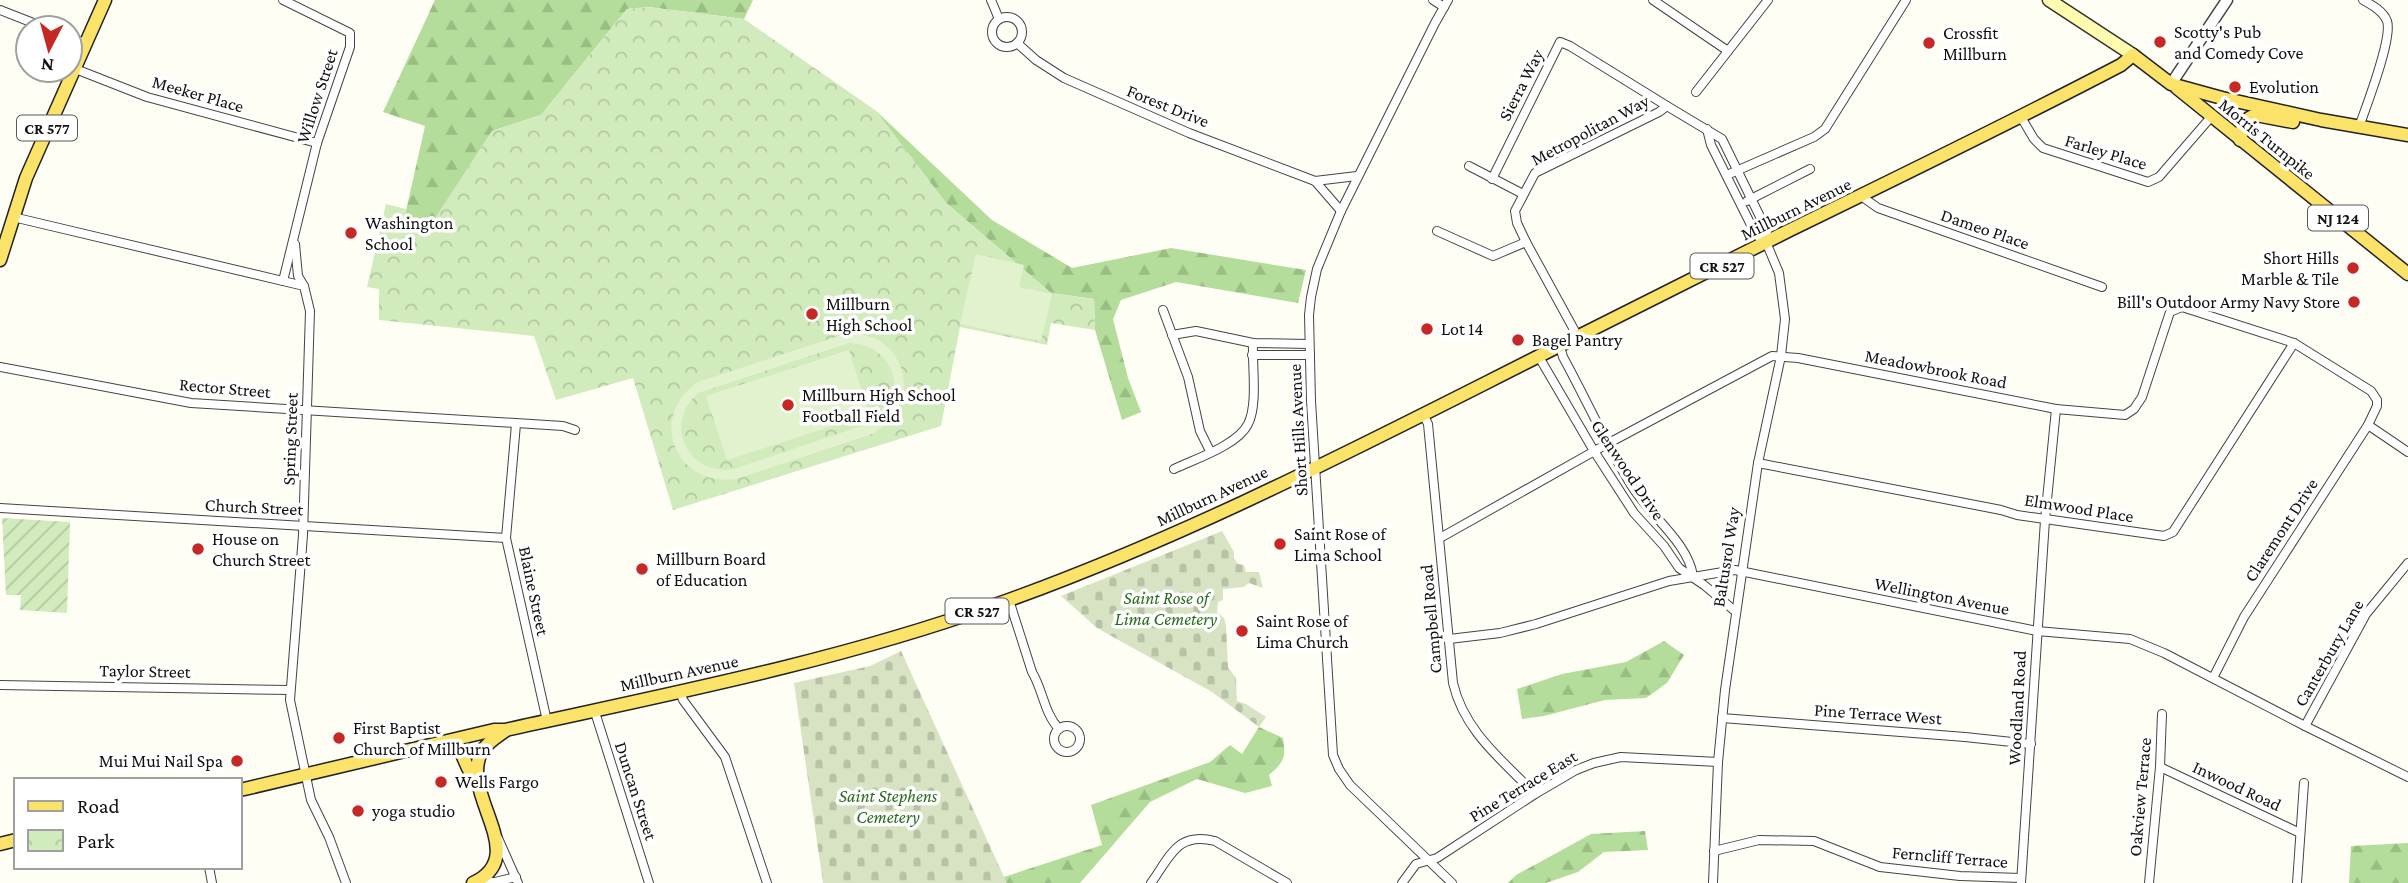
<svg xmlns="http://www.w3.org/2000/svg" width="2408" height="883" viewBox="0 0 2408 883" font-family="'Crimson Pro',serif">
<style>
.forest{fill:url(#forest-firs)}
.cemetery{fill:url(#cemetery-stones)}
.park{fill:url(#park-crowns)}
.garden{fill:url(#garden-furrows)}
.pitch{fill:#e3f2ce;fill-rule:evenodd}
.lines{fill:none;stroke-linecap:round;stroke-linejoin:round}
.minor-casing{stroke:#444;stroke-width:10}
.tertiary-casing{stroke:#444;stroke-width:13}
.secondary-casing{stroke:#333;stroke-width:15}
.primary-casing{stroke:#222;stroke-width:15}
.minor{stroke:#fff;stroke-width:8}
.tertiary{stroke:#fff;stroke-width:10}
.secondary{stroke:#fffcb0;stroke-width:12}
.primary{stroke:#fbe269;stroke-width:12}
.poi-dot{fill:#c62824;stroke:#fff;stroke-width:2.5}
.labels{text-anchor:middle;stroke-width:7;stroke-linejoin:round;paint-order:stroke}
.shield{fill:#fff;stroke:#585858;stroke-width:2}
.shield-label{font-size:16px;font-weight:bold;fill:#111}
.poi-label{font-size:18px;fill:#111;stroke:#fff;text-anchor:start}
.street-label{font-size:18px;fill:#111;stroke:#fff}
.park-label{font-size:18px;font-style:italic;fill:#296c1e;stroke:#fff}
</style>
<defs>
<pattern id="forest-firs" width="22" height="20" patternUnits="userSpaceOnUse" patternTransform="scale(1.75)"><rect width="22" height="20" fill="#b4dd9b"/><path d="M5 1l3.5 6h-7zM16 11l3.5 6h-7z" fill="#9abd84"/></pattern>
<pattern id="cemetery-stones" width="16" height="16" patternUnits="userSpaceOnUse" patternTransform="scale(1.75)"><rect width="16" height="16" fill="#d7e3c3"/><path d="M2 7V4a2 2 0 0 1 4 0v3zM10 15v-3a2 2 0 0 1 4 0v3z" fill="#b8c2a6"/></pattern>
<pattern id="park-crowns" width="20" height="18" patternUnits="userSpaceOnUse" patternTransform="scale(1.75)"><rect width="20" height="18" fill="#d1ebbc"/><path d="M2 6a3 3 0 1 1 6 0M12 15a3 3 0 1 1 6 0" fill="none" stroke="#b2c8a1"/></pattern>
<pattern id="garden-furrows" width="10" height="10" patternUnits="userSpaceOnUse" patternTransform="scale(1.75)"><rect width="10" height="10" fill="#d1ebbc"/><path d="M-1 1l2-2M0 10L10 0M9 11l2-2" fill="none" stroke="#b2c8a1"/></pattern>
</defs>
<rect width="100%" height="100%" fill="#fffef5"/>
<!-- forest -->
<g class="forest">
<path d="M435,0H753L744,19L648,7L627,9L541,115L492,131L426,233L403,224L425,126L383,112Z"/>
<path d="M875,110L992,220L1072,268L1171,248L1306,270L1298,303L1176,282L1121,300L1113,319L1128,378L1141,412L1122,420L1095,330L1094,299L1051,293L946,203Z"/>
<path d="M1664,641L1684,655L1667,683L1646,698L1605,700L1544,716L1522,719L1517,689L1562,674L1626,662Z"/>
<path d="M1259,727L1283,738C1286,758 1284,762 1269,775L1272,786L1245,793L1197,779L1150,802L1080,883H1006L1004,877L1102,845L1091,805L1210,762L1230,745L1242,754Z"/>
<path d="M1645,831L1648,850L1604,852L1578,872L1546,883H1508L1516,875L1591,834Z"/>
<path d="M2408,843V883H2349L2351,846Z"/>
</g>
<!-- cemetery -->
<g class="cemetery">
<path d="M1222,531L1234,552V558L1238,564L1244,565L1246,572H1259L1263,588L1249,583L1244,587L1223,589V600L1218,602L1217,612L1224,618L1226,625L1228,667L1236,678L1237,701L1246,704L1266,717L1259,727L1212,692L1097,628L1061,596Z"/>
<path d="M901,651L1004,877L1006,883H823L794,683L870,666Z"/>
</g>
<!-- park -->
<path class="park" d="M648,7L744,19L875,110L946,203L1051,293L1094,299L1095,330L1051,323L1047,345L960,327L941,426L673,510L633,378L556,400L534,336L379,320V289L367,287L386,204L406,209L403,224L426,232L492,131L541,115L627,9Z"/>
<!-- garden -->
<path class="garden" d="M2,518L70,522L67,613L20,610L21,595H6Z"/>
<!-- pitch -->
<g class="pitch">
<path d="M976,254L1024,265L1019,287L1052,294L1041,341L960,324Z"/>
<path d="M848,333C908,332 925,406 872,434L736,479C675,487 647,417 698,382ZM849,343C894,345 910,393 876,421L734,469C687,476 663,424 698,393Z"/>
<path d="M849,350L869,414L727,460L706,396Z"/>
</g>
<g class="lines">
<defs>
<g id="minor">
<path d="M283,0L350,33V47L317,143L283,281"/>
<path d="M991,0L999,19"/>
<path d="M1433,0L1444,7"/>
<path d="M1448,0L1435,23L1341,211L1317,269L1311,297L1309,315L1311,401L1333,755L1339,769L1350,785L1452,883"/>
<path d="M1653,0L1728,51"/>
<path d="M0,10L46,28"/>
<circle cx="1007" cy="32" r="15"/>
<path d="M70,37L84,43"/>
<path d="M1017,43L1036,60L1064,78L1189,133L1315,181L1341,211"/>
<path d="M73,68L147,97L317,143"/>
<path d="M1696,92L1768,0"/>
<path d="M2021,117L2034,139L2043,148L2148,182L2159,177L2211,117"/>
<path d="M2359,127C2366,107 2393,38 2387,21C2383,11 2372,5 2363,0"/>
<path d="M1707,129L1711,145L1756,235L1766,242"/>
<path d="M1469,166L1523,194"/>
<path d="M1727,175L1814,137L1825,129L1906,0"/>
<path d="M1492,179L1560,42L1570,46L1667,106"/>
<path d="M1315,181L1357,176"/>
<path d="M1861,196L1878,208L2102,287"/>
<path d="M1747,201L1810,169"/>
<path d="M13,217L304,286L310,311L303,535L290,700L311,800L329,837L346,883"/>
<path d="M1437,231L1493,256L1526,242"/>
<path d="M295,244L298,276L304,286"/>
<path d="M1163,310L1188,377L1200,431L1210,451"/>
<path d="M1172,335L1196,331L1253,343L1309,344"/>
<path d="M1578,337L1526,242L1517,223L1515,211L1535,173L1659,112L1667,106L1722,139L1767,231L1766,242L1779,273L1785,319L1781,356L1758,463L1725,690L1718,762L1713,883"/>
<path d="M1560,346L1563,357C1586,399 1606,444 1631,485C1649,515 1688,542 1693,576"/>
<path d="M1252,355H1310"/>
<path d="M1539,357L1594,451L1634,513L1664,546L1679,568L1704,585L1736,612"/>
<path d="M0,367L191,403L563,426L575,430"/>
<path d="M1423,414L1428,424L1453,683C1464,731 1502,760 1535,794"/>
<path d="M516,424L506,538L547,721"/>
<path d="M2368,425L2408,452"/>
<path d="M1758,463L2001,510L2017,515L2164,536L2173,532L2294,343"/>
<path d="M1174,469C1195,459 1238,445 1248,424C1258,405 1252,366 1253,343"/>
<path d="M0,508L506,538"/>
<path d="M1440,538L1607,444L1772,356L1798,358L2056,409L2125,415L2134,409L2142,397L2170,312L2182,307L2294,343L2371,391L2377,400V406L2368,425L2244,617L2213,678"/>
<path d="M1009,600L1032,672C1043,690 1044,713 1059,729"/>
<path d="M1449,639L1500,633L1536,624L1669,581L1735,570L2037,631L2130,639L2164,653L2305,726L2408,777"/>
<path d="M0,685L290,690"/>
<path d="M680,691L683,700L725,757L767,883"/>
<path d="M594,709L649,883"/>
<path d="M1722,718L1965,737L2031,744"/>
<path d="M2305,726L2366,614L2408,563"/>
<circle cx="1067" cy="739" r="13"/>
<path d="M2160,767L2300,833"/>
<path d="M498,838L518,883"/>
<path d="M1714,851L1759,840L1814,841L1880,867L1960,876L2021,878"/>
<path d="M209,867L212,883"/>
<path d="M478,881L495,882L516,877"/>
<path d="M1151,883C1170,857 1177,831 1215,841L1287,883"/>
<path d="M1402,883L1416,864L1437,858L1535,794L1576,770L1594,763L1621,757L1718,762"/>
<path d="M2021,883L2045,520L2056,409"/>
<path d="M2149,883L2160,767L2162,714"/>
<path d="M2297,883L2304,783"/>
</g>
<path id="tertiary" d="M2171,84L2227,0"/>
<path id="secondary" d="M2049,0L2133,55"/>
<g id="primary">
<path d="M2177,88L2408,274"/>
<path d="M2240,140C2242,128 2243,118 2256,115L2293,122"/>
<path d="M0,260L26,178L105,0"/>
<path d="M455,740C463,754 467,770 477,784"/>
<path d="M240,790L494,730H505C669,694 834,662 992,606C1186,538 1370,441 1553,349C1632,310 1711,269 1790,230C1901,176 2012,122 2121,65L2133,55L2171,84L2222,98L2321,120L2408,135"/>
<path d="M0,844L16,840"/>
<path d="M473,883C532,856 460,795 481,753C486,743 497,737 505,731"/>
</g>
</defs>
<!-- minor casing -->
<use href="#minor" class="minor-casing"/>
<!-- tertiary casing -->
<use href="#tertiary" class="tertiary-casing"/>
<!-- secondary casing -->
<use href="#secondary" class="secondary-casing"/>
<!-- primary casing -->
<use href="#primary" class="primary-casing"/>
<!-- minor -->
<use href="#minor" class="minor"/>
<!-- tertiary -->
<use href="#tertiary" class="tertiary"/>
<!-- secondary -->
<use href="#secondary" class="secondary"/>
<!-- primary -->
<use href="#primary" class="primary"/>
</g>
<!-- markers -->
<g class="poi-dot">
<circle cx="2160" cy="42" r="7"/>
<circle cx="1929" cy="43" r="7"/>
<circle cx="2235" cy="87" r="7"/>
<circle cx="351" cy="233" r="7"/>
<circle cx="2353" cy="268" r="7"/>
<circle cx="2354" cy="302" r="7"/>
<circle cx="812" cy="314" r="7"/>
<circle cx="1427" cy="329" r="7"/>
<circle cx="1518" cy="340" r="7"/>
<circle cx="788" cy="405" r="7"/>
<circle cx="1280" cy="544" r="7"/>
<circle cx="198" cy="549" r="7"/>
<circle cx="642" cy="569" r="7"/>
<circle cx="1242" cy="631" r="7"/>
<circle cx="339" cy="738" r="7"/>
<circle cx="237" cy="761" r="7"/>
<circle cx="441" cy="782" r="7"/>
<circle cx="358" cy="811" r="7"/>
</g>
<g class="labels">
<!-- shield labels -->
<g class="shield">
<rect x="17" y="115.5" width="60" height="25" rx="5"/>
<rect x="2308" y="205.5" width="60" height="25" rx="5"/>
<rect x="1690.5" y="253.5" width="63" height="25" rx="5"/>
<rect x="945.5" y="598.5" width="63" height="25" rx="5"/>
</g>
<g class="shield-label">
<text x="47" y="134">CR 577</text>
<text x="2338" y="224">NJ 124</text>
<text x="1722" y="272">CR 527</text>
<text x="977" y="617">CR 527</text>
</g>
<!-- poi labels -->
<g class="poi-label">
<text x="2174" y="38">Scotty's Pub<tspan x="2174" dy="21">and Comedy Cove</tspan></text>
<text x="1943" y="39">Crossfit<tspan x="1943" dy="21">Millburn</tspan></text>
<text x="2249" y="93">Evolution</text>
<text x="365" y="229">Washington<tspan x="365" dy="21">School</tspan></text>
<text x="2339" y="264" text-anchor="end">Short Hills<tspan x="2339" dy="21">Marble &amp; Tile</tspan></text>
<text x="2340" y="308" text-anchor="end">Bill's Outdoor Army Navy Store</text>
<text x="826" y="310">Millburn<tspan x="826" dy="21">High School</tspan></text>
<text x="1441" y="335">Lot 14</text>
<text x="1532" y="346">Bagel Pantry</text>
<text x="802" y="401">Millburn High School<tspan x="802" dy="21">Football Field</tspan></text>
<text x="1294" y="540">Saint Rose of<tspan x="1294" dy="21">Lima School</tspan></text>
<text x="212" y="545">House on<tspan x="212" dy="21">Church Street</tspan></text>
<text x="656" y="565">Millburn Board<tspan x="656" dy="21">of Education</tspan></text>
<text x="1256" y="627">Saint Rose of<tspan x="1256" dy="21">Lima Church</tspan></text>
<text x="353" y="734">First Baptist<tspan x="353" dy="21">Church of Millburn</tspan></text>
<text x="223" y="767" text-anchor="end">Mui Mui Nail Spa</text>
<text x="455" y="788">Wells Fargo</text>
<text x="372" y="817">yoga studio</text>
</g>
<!-- street labels -->
<g class="street-label">
<text transform="translate(1521 85) rotate(-63)" y="6">Sierra Way</text>
<text transform="translate(198 94) rotate(16)" y="6">Meeker Place</text>
<text transform="translate(317 96) rotate(-72)" y="6">Willow Street</text>
<text transform="translate(1168 106) rotate(22)" y="6">Forest Drive</text>
<text transform="translate(1590 130) rotate(-28)" y="6">Metropolitan Way</text>
<text transform="translate(2267 139) rotate(39)" y="6">Morris Turnpike</text>
<text transform="translate(2106 152) rotate(17)" y="6">Farley Place</text>
<text transform="translate(1796 209) rotate(-26)" y="6">Millburn Avenue</text>
<text transform="translate(1985 229) rotate(19)" y="6">Dameo Place</text>
<text transform="translate(1936 369) rotate(11)" y="6">Meadowbrook Road</text>
<text transform="translate(225 388) rotate(5)" y="6">Rector Street</text>
<text transform="translate(1298 430) rotate(-93)" y="6">Short Hills Avenue</text>
<text transform="translate(290 439) rotate(-88)" y="6">Spring Street</text>
<text transform="translate(1628 470) rotate(56)" y="6">Glenwood Drive</text>
<text transform="translate(1212 496) rotate(-25)" y="6">Millburn Avenue</text>
<text transform="translate(254 507) rotate(3)" y="6">Church Street</text>
<text transform="translate(2079 508) rotate(9)" y="6">Elmwood Place</text>
<text transform="translate(2281 530) rotate(-57)" y="6">Claremont Drive</text>
<text transform="translate(1726 557) rotate(-81)" y="6">Baltusrol Way</text>
<text transform="translate(534 591) rotate(78)" y="6">Blaine Street</text>
<text transform="translate(1942 596) rotate(11)" y="6">Wellington Avenue</text>
<text transform="translate(1431 619) rotate(-95)" y="6">Campbell Road</text>
<text transform="translate(2329 653) rotate(-60)" y="6">Canterbury Lane</text>
<text transform="translate(145 671) rotate(1)" y="6">Taylor Street</text>
<text transform="translate(679 673) rotate(-12)" y="6">Millburn Avenue</text>
<text transform="translate(2017 708) rotate(-87)" y="6">Woodland Road</text>
<text transform="translate(1878 714) rotate(4)" y="6">Pine Terrace West</text>
<text transform="translate(1523 786) rotate(-31)" y="6">Pine Terrace East</text>
<text transform="translate(2237 786) rotate(25)" y="6">Inwood Road</text>
<text transform="translate(636 791) rotate(72)" y="6">Duncan Street</text>
<text transform="translate(2140 797) rotate(-85)" y="6">Oakview Terrace</text>
<text transform="translate(1950 857) rotate(5)" y="6">Ferncliff Terrace</text>
</g>
<!-- park labels -->
<g class="park-label">
<text x="1166" y="604">Saint Rose of<tspan x="1166" dy="21">Lima Cemetery</tspan></text>
<text x="888" y="802">Saint Stephens<tspan x="888" dy="21">Cemetery</tspan></text>
</g>
</g>
<!-- legend -->
<rect x="14" y="778" width="228" height="91" fill="#ffffff" stroke="#a0a0a0" stroke-width="2"/>
<rect x="28" y="801" width="35" height="10" fill="#fbe269" stroke="#a0a0a0" stroke-width="2"/>
<text x="77" y="813" font-size="21" fill="#111111">Road</text>
<rect x="28" y="830" width="35" height="21" fill="url(#park-crowns)" stroke="#a0a0a0" stroke-width="2"/>
<text x="77" y="848" font-size="21" fill="#111111">Park</text>
<!-- north arrow -->
<g transform="translate(49 49) rotate(186)"><circle r="33" fill="#ffffff" stroke="#a0a0a0" stroke-width="2"/>
<path d="M0-5L12 26L0 18L-12 26Z" fill="#c62824"/>
<text y="-10" font-size="19" font-weight="bold" text-anchor="middle" fill="#111111">N</text>
</g>
</svg>
